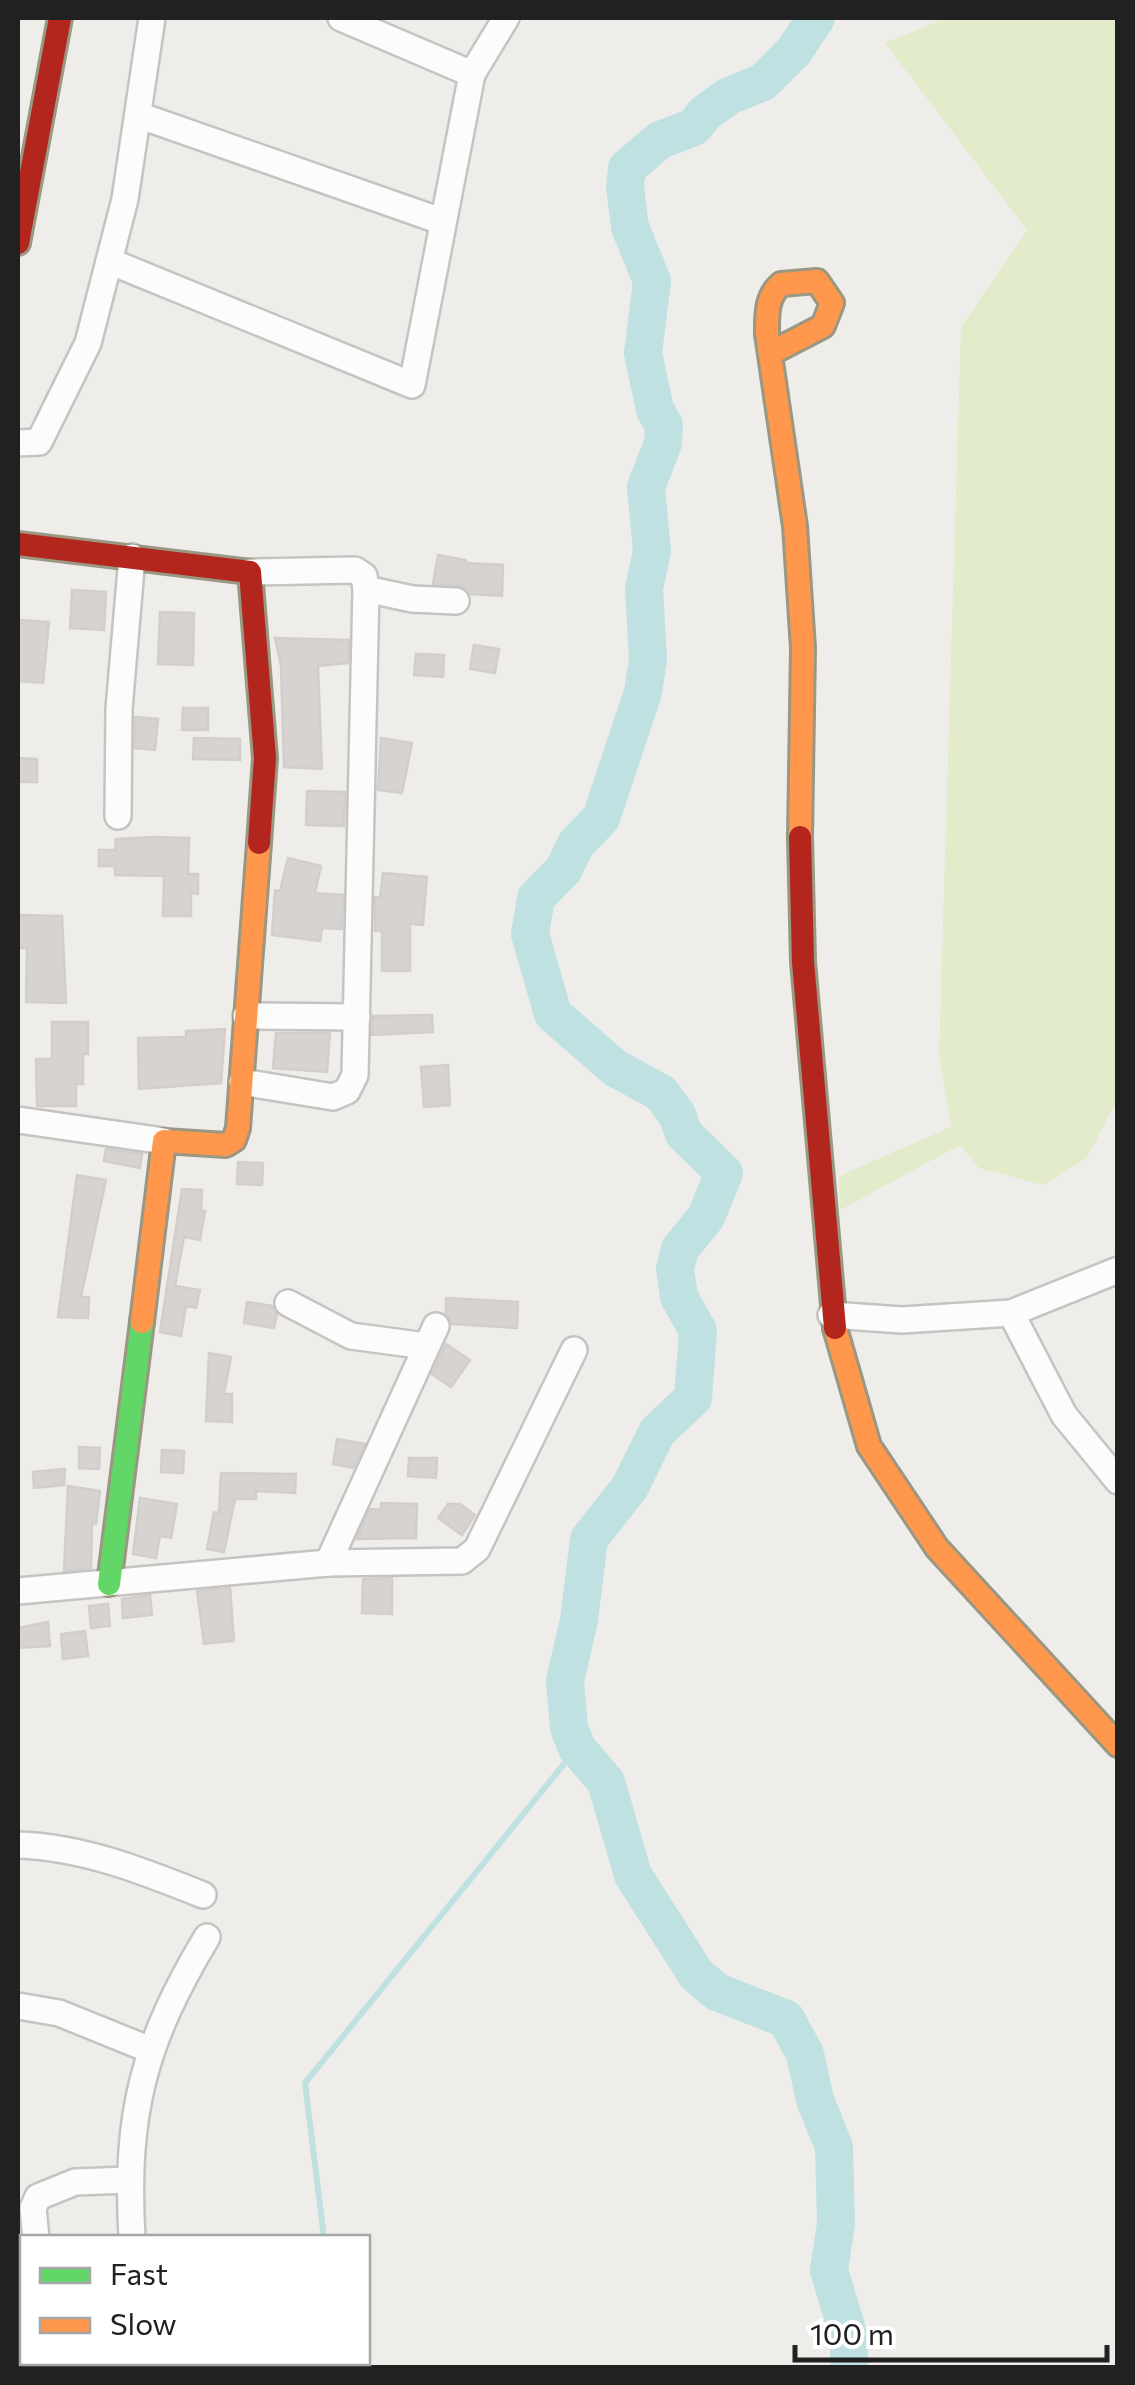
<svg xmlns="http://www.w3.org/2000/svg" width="1135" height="2385" viewBox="0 0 1135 2385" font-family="Commissioner,sans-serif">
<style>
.grass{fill:#e2ebca}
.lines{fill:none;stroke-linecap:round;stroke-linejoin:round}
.stream{stroke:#bfe1e2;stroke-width:6}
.river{stroke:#bfe1e2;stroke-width:38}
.building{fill:#d6d3d1;stroke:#d2cecc;stroke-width:2.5}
.street-casing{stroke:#c5c4c2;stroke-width:30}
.fast-casing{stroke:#9a9782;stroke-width:28}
.slow-casing{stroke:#9a9782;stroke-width:28}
.jam-casing{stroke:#9a9782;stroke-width:28}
.street{stroke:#fdfcfc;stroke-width:25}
.fast{stroke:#63d668;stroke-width:22}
.slow{stroke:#ff974d;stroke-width:22}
.jam{stroke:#b3261e;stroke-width:22}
</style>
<rect width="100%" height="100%" fill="#efedea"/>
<!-- grass -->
<path class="grass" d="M946,18H1117V1100L1087,1158L1043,1185L979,1168L960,1145L840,1210L839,1176L951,1127L939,1056L961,327L1027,230L885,43Z"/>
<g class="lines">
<!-- stream -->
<g class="stream">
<path d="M324,2238L305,2083L577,1748"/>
<path d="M344,2362L345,2368"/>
</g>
<!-- river -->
<path class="river" d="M816,18L794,51L763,82L729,96L705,113L694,127L660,140L627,168L625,186L630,227L652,281L643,353L655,410L664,425L663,443L646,487L652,551L644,588L648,659L643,692L601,818L576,844L564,869L536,898L530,934L553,1014L615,1068L661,1093L677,1115L684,1134L724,1173L706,1217L680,1249L675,1268L679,1297L698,1331L693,1398L657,1432L630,1487L589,1539L579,1620L565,1681L569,1728L577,1748L606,1782L633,1875L696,1974L717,1992L786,2019L805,2054L815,2100L834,2147L836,2224L829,2270L849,2337V2368"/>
</g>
<!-- building -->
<g class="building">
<path d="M438,555L466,560V563L503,565L502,596L470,594L458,585L433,584Z"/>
<path d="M72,590L106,592L104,630L70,628Z"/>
<path d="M160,612L194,613L193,665L158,664Z"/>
<path d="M18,620L49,622L43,683L18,681Z"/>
<path d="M275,638L349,640L348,663L318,666L322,769L284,767L281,666Z"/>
<path d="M474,645L499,649L495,673L470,669Z"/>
<path d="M416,654L444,655L443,677L414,675Z"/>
<path d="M183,708H208V730H182Z"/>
<path d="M135,717L158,719L155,750L135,748Z"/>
<path d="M194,738L240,739V760L193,759Z"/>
<path d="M381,738L412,743L402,793L378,790Z"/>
<path d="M18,758L37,759V782H18Z"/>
<path d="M307,791L345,792L344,826L306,825Z"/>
<path d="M154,837L189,838L188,874H198V894L191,893V916H163L164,876L115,875V866H99V850H115L116,839Z"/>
<path d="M288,858L321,866L315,893L343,895L342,929L322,928L320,941L272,935L275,890L280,891Z"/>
<path d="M383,873L427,877L423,925L410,924V971H382V931H375V897L380,898Z"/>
<path d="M18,915L62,916L66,1003L26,1002L27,948H18Z"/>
<path d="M432,1015L433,1032L372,1035L373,1016Z"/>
<path d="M52,1022H88V1054H83V1084H76V1106H37L36,1059H52Z"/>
<path d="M225,1029L221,1083L139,1089L138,1038L186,1037V1031Z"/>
<path d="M276,1033H330L327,1072L273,1068Z"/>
<path d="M448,1065L450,1105L424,1107L421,1067Z"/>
<path d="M106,1149L142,1154L140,1168L104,1161Z"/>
<path d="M238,1162L263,1163L262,1185L237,1184Z"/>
<path d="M77,1175L106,1180L81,1297H89L88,1318L58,1317Z"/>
<path d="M182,1189L202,1190L201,1210L205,1211L200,1240L184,1237L175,1286L200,1290L196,1308L186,1306L181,1336L160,1332Z"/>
<path d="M446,1298L518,1302L517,1328L452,1324L446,1313Z"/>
<path d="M247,1302L272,1306L277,1314L274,1328L244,1323Z"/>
<path d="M446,1344L470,1360L451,1387L432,1374Z"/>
<path d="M209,1353L231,1357L224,1394H232V1422L206,1421Z"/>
<path d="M337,1439L365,1444L353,1468L333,1464Z"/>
<path d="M79,1447L100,1448L99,1469L79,1468Z"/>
<path d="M162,1450L184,1451L183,1473L161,1472Z"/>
<path d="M409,1458H437L436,1478L408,1476Z"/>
<path d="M65,1469L64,1485L34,1488L33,1472Z"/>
<path d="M221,1473L296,1474L295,1493L256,1491V1499H235L224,1552L207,1549L214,1512L219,1513Z"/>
<path d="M68,1486L100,1491L96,1524L92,1523L91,1568L64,1571Z"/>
<path d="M140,1498L177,1504L171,1538L160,1536L156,1558L133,1554Z"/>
<path d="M381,1503L417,1504L416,1538L357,1539L370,1509L381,1510Z"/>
<path d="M448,1504H460L475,1515L462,1535L438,1518Z"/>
<path d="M392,1578V1614L362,1613L363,1579Z"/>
<path d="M230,1588L234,1641L204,1644L197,1591Z"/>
<path d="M150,1595L152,1615L123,1618L122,1599Z"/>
<path d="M108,1604L110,1626L91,1628L89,1606Z"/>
<path d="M48,1622L50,1646L18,1648V1628Z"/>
<path d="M85,1631L88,1656L63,1659L61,1634Z"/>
</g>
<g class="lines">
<defs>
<g id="street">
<path d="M341,18L472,74"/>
<path d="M138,115L441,221"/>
<path d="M109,261L412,385L472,74L506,18"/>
<path d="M18,443L39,442L88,343L125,199L152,18"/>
<path d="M366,589L412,599L456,601"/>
<path d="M118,816L119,709L132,557"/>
<path d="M246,1016L357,1017"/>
<path d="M242,1082L333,1097L347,1091L355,1075L366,589L364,576L355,570L250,572"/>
<path d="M18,1120L164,1141"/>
<path d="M288,1303L351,1336L426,1346"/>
<path d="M1011,1313L1064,1415L1118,1481"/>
<path d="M831,1315L902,1320L1011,1313L1118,1270"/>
<path d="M328,1563L436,1326"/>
<path d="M18,1591L328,1563L462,1561L477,1549L574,1350"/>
<path d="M18,1845C83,1847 143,1871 203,1895"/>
<path d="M18,2006L59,2013L148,2049"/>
<path d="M36,2238L33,2208L38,2197L75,2182L129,2180"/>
<path d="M132,2238C125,2113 143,2044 207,1937"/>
<path d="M141,2362L142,2368"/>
</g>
<path id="fast" d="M109,1584L142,1322"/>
<g id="slow">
<path d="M771,353L823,326L832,303L817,281L781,284C766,297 767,315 767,334L795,526L803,648L800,837"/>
<path d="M142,1322L164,1141L226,1145L234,1140L238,1128L259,843"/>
<path d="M835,1328L869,1446L937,1548L1118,1745"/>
</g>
<g id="jam">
<path d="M18,243L60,18"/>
<path d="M18,544L250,572L265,758L259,843"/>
<path d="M800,837L803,962L835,1328"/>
</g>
</defs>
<!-- street casing -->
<use href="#street" class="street-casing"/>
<!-- fast casing -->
<use href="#fast" class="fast-casing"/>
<!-- slow casing -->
<use href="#slow" class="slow-casing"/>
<!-- jam casing -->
<use href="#jam" class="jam-casing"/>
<!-- street -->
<use href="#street" class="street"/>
<!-- fast -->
<use href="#fast" class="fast"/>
<!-- slow -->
<use href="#slow" class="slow"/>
<!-- jam -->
<use href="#jam" class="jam"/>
</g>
<!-- border -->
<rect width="1135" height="2385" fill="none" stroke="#212121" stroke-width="40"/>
<!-- legend -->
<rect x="20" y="2235" width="350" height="130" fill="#ffffff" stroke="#a6a6a6" stroke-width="2.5"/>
<rect x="40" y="2268" width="50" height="15" fill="#63d668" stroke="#a6a6a6" stroke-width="2.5"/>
<text x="110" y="2285" font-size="30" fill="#212121">Fast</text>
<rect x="40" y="2318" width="50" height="15" fill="#ff974d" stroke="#a6a6a6" stroke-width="2.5"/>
<text x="110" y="2335" font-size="30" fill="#212121">Slow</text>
<!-- scale -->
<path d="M795 2345v15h312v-15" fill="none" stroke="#212121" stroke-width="5"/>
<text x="810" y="2345" font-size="30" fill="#212121" stroke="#ffffff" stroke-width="8" paint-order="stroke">100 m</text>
</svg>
